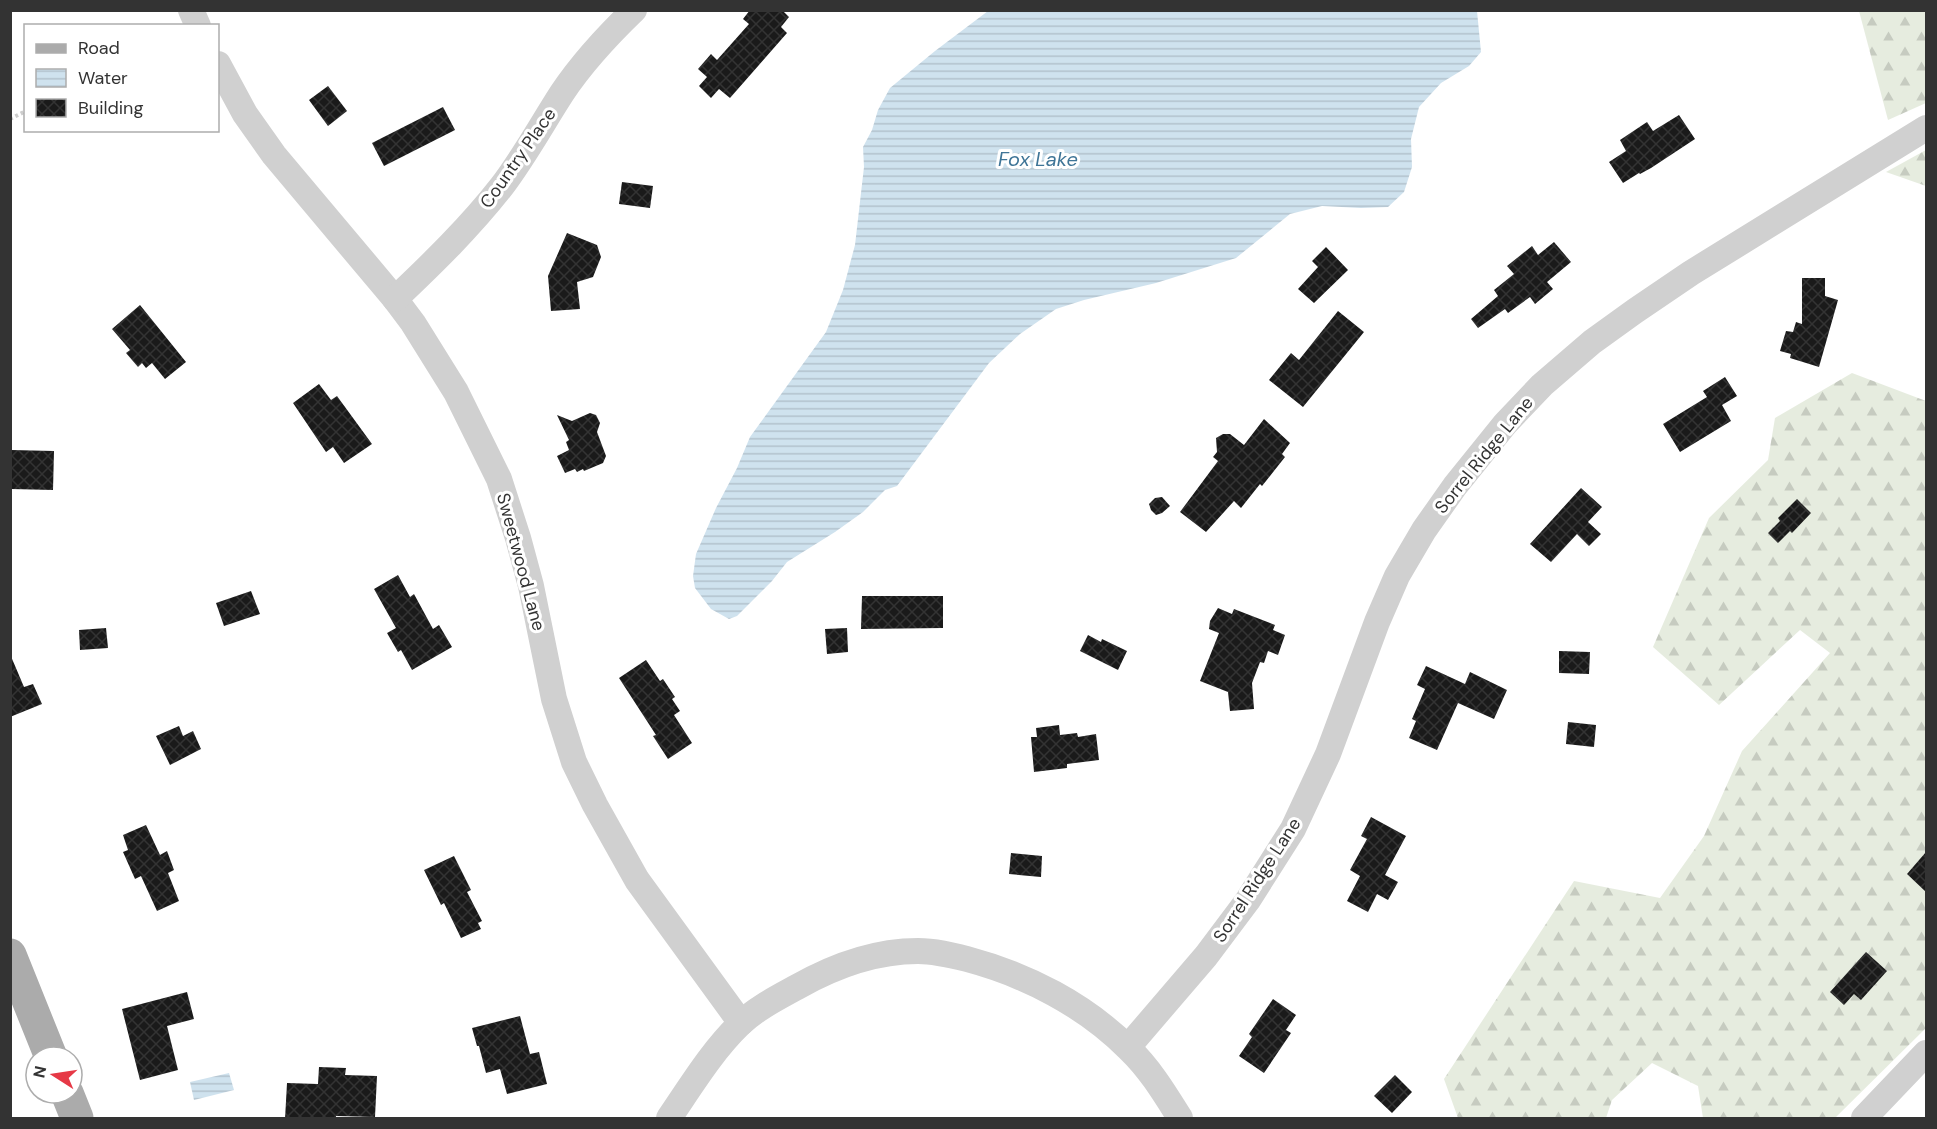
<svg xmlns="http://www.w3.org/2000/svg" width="1937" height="1129" viewBox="0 0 1937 1129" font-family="'DM Sans',sans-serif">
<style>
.forest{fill:url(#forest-firs)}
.water{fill:url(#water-rules)}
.building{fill:url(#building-cross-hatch)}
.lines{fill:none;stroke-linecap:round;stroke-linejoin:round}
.path{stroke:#cdcdcd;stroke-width:4;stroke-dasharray:3 3;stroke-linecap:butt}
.minor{stroke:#d0d0d0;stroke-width:26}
.major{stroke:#ababab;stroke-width:33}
.labels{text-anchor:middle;stroke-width:6;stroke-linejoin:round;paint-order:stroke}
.street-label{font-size:18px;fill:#333;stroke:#fff}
.water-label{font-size:20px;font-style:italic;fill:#3f7597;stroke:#fff}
</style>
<defs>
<pattern id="forest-firs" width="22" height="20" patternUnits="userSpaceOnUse" patternTransform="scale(1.5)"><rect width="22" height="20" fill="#e6ecdf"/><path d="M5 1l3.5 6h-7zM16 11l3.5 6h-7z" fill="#c6cbc0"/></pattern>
<pattern id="water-rules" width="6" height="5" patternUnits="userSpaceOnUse" patternTransform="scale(1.5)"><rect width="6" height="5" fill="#cfe2ee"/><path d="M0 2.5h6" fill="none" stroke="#b2c2cd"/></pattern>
<pattern id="building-cross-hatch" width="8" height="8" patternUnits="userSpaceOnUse" patternTransform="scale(1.5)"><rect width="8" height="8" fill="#1a1a1a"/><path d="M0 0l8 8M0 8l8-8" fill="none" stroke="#333"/></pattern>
</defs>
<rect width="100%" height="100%" fill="#fff"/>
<!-- forest -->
<g class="forest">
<path d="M1859,11H1926V103L1888,120Z"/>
<path d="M1926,150V186L1886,172Z"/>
<path d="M1852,373L1926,401V1028L1835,1118H1703L1698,1086L1652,1063L1612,1100L1606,1118H1458L1444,1079L1574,881L1660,898L1704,836L1742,751L1830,653L1800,630L1719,705L1653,647L1709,518L1768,460L1775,418Z"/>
</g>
<!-- water -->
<g class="water">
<path d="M988,11H1477L1481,52L1469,66L1441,83L1419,107L1411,139L1412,167L1404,192L1388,207L1361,208L1322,206L1290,214L1236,258L1156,283L1084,300L1056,309L1020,334L989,363L897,486L885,490L863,512L835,532L787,562L772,581L737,616L729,619L711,609L695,588L693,576L696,554L716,508L737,468L750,437L826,332L843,290L855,245L864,167L863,147L872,130L878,110L890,88L935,51Z"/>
<path d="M229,1073L234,1090L194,1100L190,1082Z"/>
</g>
<!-- building -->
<g class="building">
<path d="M750,10H782L789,17L781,27L787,33L730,98L719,89L711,98L699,86L707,77L698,69L711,54L717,60L749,24L743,19Z"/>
<path d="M328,86L347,111L328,126L309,100Z"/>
<path d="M443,107L455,130L384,166L372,143Z"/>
<path d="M1679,115L1695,139L1651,168L1640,174L1639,173L1623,183L1609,162L1626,151L1620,140L1647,122L1653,131Z"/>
<path d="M622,182L653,186L650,208L619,204Z"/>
<path d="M567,233L597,245L601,257L593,277L577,282L580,309L551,311L548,276Z"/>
<path d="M1554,242L1571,262L1547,282L1553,289L1535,304L1530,297L1508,313L1505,309L1478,328L1471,319L1498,296L1494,290L1514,274L1507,266L1532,246L1538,255Z"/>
<path d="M1326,247L1348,270L1314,303L1298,289L1318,267L1312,261Z"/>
<path d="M1802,278H1825V296L1838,300L1819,367L1790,358L1791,354L1780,351L1786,331L1793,332L1796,322L1802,324Z"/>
<path d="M140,305L186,362L165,379L152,363L146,368L142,363L138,367L126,353L130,350L112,329Z"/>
<path d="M1338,311L1364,332L1303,407L1269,380L1291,353L1299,360Z"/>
<path d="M1725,377L1737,396L1722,405L1731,421L1680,452L1663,424L1707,397L1703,391Z"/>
<path d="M319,384L331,400L337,396L372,444L344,463L333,447L326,452L293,403Z"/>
<path d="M590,413L596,415L600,423L597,432L606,456L603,463L584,471L583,469L577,472L575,469L565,473L557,456L569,450L566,442L569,440L557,415L572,421Z"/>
<path d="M1264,419L1290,443L1282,454L1285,457L1262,486L1260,484L1241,508L1234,501L1206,532L1180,512L1218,461L1213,457L1217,452L1216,438L1223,434H1230L1244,445Z"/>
<path d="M11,450L54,451L53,490L11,489Z"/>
<path d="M1581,488L1602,507L1588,522L1601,534L1589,546L1577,534L1551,562L1530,544Z"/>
<path d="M1162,497L1170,506L1162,513L1156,515L1151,510L1149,504L1155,498Z"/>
<path d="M1797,499L1811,513L1792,533L1790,531L1778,543L1768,533L1780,521L1778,518Z"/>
<path d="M398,575L410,597L414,594L433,629L439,625L452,647L412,670L401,650L398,652L387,633L396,628L374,589Z"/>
<path d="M251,591L260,614L224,626L216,603Z"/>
<path d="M862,596H943V628L861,629Z"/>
<path d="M1218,608L1232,614L1234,609L1275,625L1273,630L1285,635L1278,655L1268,651L1264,663L1260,662L1252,683L1254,709L1230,711L1228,692L1200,681L1219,633L1209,629L1210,621Z"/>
<path d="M106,628L108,648L80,650L79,630Z"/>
<path d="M847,628L848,652L827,654L825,629Z"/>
<path d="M1088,635L1101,642L1102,639L1127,651L1118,670L1080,651Z"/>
<path d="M1559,651L1590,652L1589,674L1559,673Z"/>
<path d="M10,654L24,687L33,684L42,704L10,717Z"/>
<path d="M646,660L660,681L663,679L675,697L672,699L680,711L674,715L692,743L668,759L653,736L656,735L619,678Z"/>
<path d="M1426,666L1465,684L1470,672L1507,690L1494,719L1458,703L1437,750L1409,738L1416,721L1412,719L1425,689L1417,685Z"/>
<path d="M1568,722L1596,725L1594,747L1566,744Z"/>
<path d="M1059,725L1060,735L1077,733L1078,737L1096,734L1099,760L1067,764V768L1034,772L1031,737H1037L1036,728Z"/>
<path d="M179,726L183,736L193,731L201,749L170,765L156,736Z"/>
<path d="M1371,817L1406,836L1385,875L1398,882L1388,900L1377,894L1368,912L1347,901L1360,876L1350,870L1367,839L1361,836Z"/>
<path d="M146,825L160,855L167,851L174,870L168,873L179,901L157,911L141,876L135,879L123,852L128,850L123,835Z"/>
<path d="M1926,852V892L1907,874Z"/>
<path d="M1011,853L1042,856L1041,877L1009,874Z"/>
<path d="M454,856L471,890L467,892L482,921L478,923L481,929L461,938L444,903L441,905L424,870Z"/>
<path d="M1866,952L1887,971L1861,1000L1854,994L1844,1005L1830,992Z"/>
<path d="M187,992L194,1019L167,1026L178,1070L140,1080L122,1009Z"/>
<path d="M1273,999L1296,1015L1286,1030L1291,1033L1264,1073L1239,1056L1252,1037L1249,1034Z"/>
<path d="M520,1016L530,1054L539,1052L547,1084L507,1094L500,1069L486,1073L479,1046H477L472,1028Z"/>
<path d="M319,1067L346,1068L345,1075L377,1076L375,1117L336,1116V1119H285L287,1083L318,1084Z"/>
<path d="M1395,1075L1412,1092L1392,1113L1374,1096Z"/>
</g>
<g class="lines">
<!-- path -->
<path class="path" d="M10,119L26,111"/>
<!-- minor -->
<g class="minor">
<path d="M191,10L198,26"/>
<path d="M218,64L245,114L274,155L395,299L413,323L456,392L499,479L518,538L531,586L554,699L574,762L595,805L637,880L741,1023"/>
<path d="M395,299C433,263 470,227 502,186C524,157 542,124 562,93C582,63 608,35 634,10"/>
<path d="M1128,1047L1206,956L1248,900L1293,829L1328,754L1377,622L1397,576L1424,530L1455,486L1505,424L1542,385L1592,342L1635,311L1691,273L1926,128"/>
<path d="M669,1118C691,1086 712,1051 740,1024C757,1008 777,998 797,987C834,966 876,951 918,951C935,951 951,955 967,959C1027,975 1085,1005 1129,1049C1150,1069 1165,1094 1180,1118"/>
<path d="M1864,1118L1926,1053"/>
</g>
<!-- major -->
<g class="major">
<path d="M10,955L51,1057"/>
<path d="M67,1093L77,1118"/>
</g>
</g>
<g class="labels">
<!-- street labels -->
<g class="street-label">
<text transform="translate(518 158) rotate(-55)" y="6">Country Place</text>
<text transform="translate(1484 455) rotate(-51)" y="6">Sorrel Ridge Lane</text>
<text transform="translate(521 562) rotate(75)" y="6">Sweetwood Lane</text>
<text transform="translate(1257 880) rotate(-57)" y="6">Sorrel Ridge Lane</text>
</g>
<!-- water labels -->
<g class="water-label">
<text x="1038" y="166">Fox Lake</text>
</g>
</g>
<!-- border -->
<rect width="1937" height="1129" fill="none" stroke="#333333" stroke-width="24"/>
<!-- legend -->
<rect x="24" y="24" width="195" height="108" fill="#ffffff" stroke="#adadad" stroke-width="1.5"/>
<rect x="36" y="44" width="30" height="9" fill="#ababab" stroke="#adadad" stroke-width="1.5"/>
<text x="78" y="54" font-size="18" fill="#333333">Road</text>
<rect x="36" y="69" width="30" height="18" fill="url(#water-rules)" stroke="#adadad" stroke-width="1.5"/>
<text x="78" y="84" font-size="18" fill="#333333">Water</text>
<rect x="36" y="99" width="30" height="18" fill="url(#building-cross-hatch)" stroke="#adadad" stroke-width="1.5"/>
<text x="78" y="114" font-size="18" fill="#333333">Building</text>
<!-- north arrow -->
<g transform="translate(54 1075) rotate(282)"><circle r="28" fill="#ffffff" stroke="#adadad" stroke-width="1.5"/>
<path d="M0-4.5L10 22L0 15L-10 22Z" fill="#e63946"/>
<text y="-9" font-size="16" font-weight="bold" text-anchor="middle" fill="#333333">N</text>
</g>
</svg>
